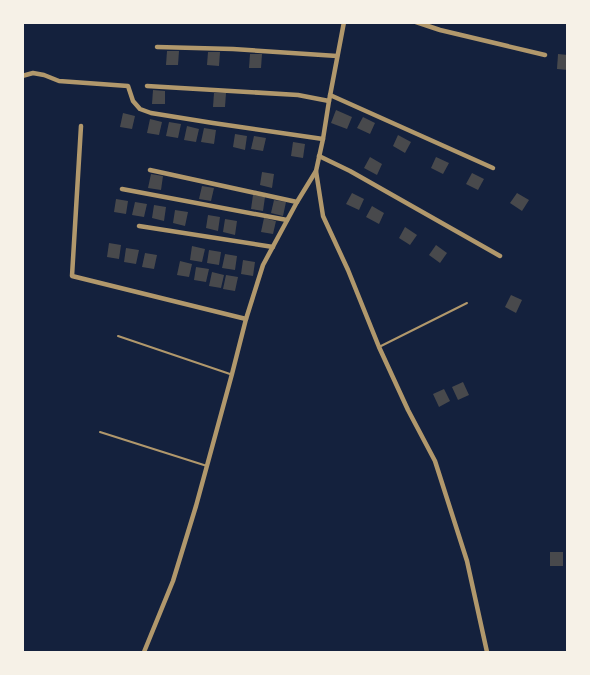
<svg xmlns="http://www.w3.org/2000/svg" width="590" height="675" viewBox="0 0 590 675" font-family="'PT Sans Narrow',sans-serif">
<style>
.building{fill:#48494c}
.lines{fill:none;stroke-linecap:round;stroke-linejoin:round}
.service{stroke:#b1986c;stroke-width:2}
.minor{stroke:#b1986c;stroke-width:4.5}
</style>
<rect width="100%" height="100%" fill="#14213d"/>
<!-- building -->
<g class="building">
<path d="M167,51H179L178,65H166Z"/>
<path d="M208,52H220L219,66L207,65Z"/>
<path d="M250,54H262L261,68H249Z"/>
<path d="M558,54L568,55V70L557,69Z"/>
<path d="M153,90L165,91V104H152Z"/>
<path d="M214,93H226L225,107H213Z"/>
<path d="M336,110L352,117L347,129L331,123Z"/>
<path d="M123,113L135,116L132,129L120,127Z"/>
<path d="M363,117L375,123L370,134L357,128Z"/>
<path d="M150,119L162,122L159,135L147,133Z"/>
<path d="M169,122L181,124L178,138L166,136Z"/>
<path d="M187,126L199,129L196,142L184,140Z"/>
<path d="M204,128L216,130L214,144L201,142Z"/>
<path d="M235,134L247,136L245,150L233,147Z"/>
<path d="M398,135L411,142L405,153L393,146Z"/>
<path d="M254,136L266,138L263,151L251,149Z"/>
<path d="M293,142L305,144L303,158L291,156Z"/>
<path d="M370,157L382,164L377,175L364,168Z"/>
<path d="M436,157L449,163L443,174L431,168Z"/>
<path d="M262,172L274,174L272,188L260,185Z"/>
<path d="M472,173L484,179L478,190L466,184Z"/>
<path d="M151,174L163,176L161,190L148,188Z"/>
<path d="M202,186L214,188L211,201L199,199Z"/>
<path d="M352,193L364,199L359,210L346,204Z"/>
<path d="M517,193L529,200L522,211L510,203Z"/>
<path d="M253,195L265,197L263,211L251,209Z"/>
<path d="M116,199L128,201L126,214L114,212Z"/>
<path d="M274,200L286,202L283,216L271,213Z"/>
<path d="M135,202L147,204L144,217L132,215Z"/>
<path d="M154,205L166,207L164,221L152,218Z"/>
<path d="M372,206L384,213L379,224L366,217Z"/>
<path d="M175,210L188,212L185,226L173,223Z"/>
<path d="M208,215L220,217L218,231L206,228Z"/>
<path d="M264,218L276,221L273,234L261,232Z"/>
<path d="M225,219L237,221L235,235L223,232Z"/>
<path d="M405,227L417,235L410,245L399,238Z"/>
<path d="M109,243L121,245L119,259L107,257Z"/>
<path d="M436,245L447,253L440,263L429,255Z"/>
<path d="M192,246L205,249L202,262L190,260Z"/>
<path d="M126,248L139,250L136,264L124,262Z"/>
<path d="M209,250L221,252L219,265L207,263Z"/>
<path d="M145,253L157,255L154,269L142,267Z"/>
<path d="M225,254L237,256L235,270L222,268Z"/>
<path d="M243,260L255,262L253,276L241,274Z"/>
<path d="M180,261L192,264L189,277L177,275Z"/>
<path d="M196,267L209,269L206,282L194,280Z"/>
<path d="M212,272L224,275L221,288L209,286Z"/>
<path d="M226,275L238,277L235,291L223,289Z"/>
<path d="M511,295L522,300L516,313L505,307Z"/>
<path d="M463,382L469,395L458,400L452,387Z"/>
<path d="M444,389L450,401L439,407L433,394Z"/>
<rect x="550" y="552" width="13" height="14"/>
</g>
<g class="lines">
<!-- service -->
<g class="service">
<path d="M118,336L230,374"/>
<path d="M379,347L467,303"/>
<path d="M100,432L207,466"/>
</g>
<!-- minor -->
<g class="minor">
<path d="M416,22L440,30L545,55"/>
<path d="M157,47L233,49L337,56"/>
<path d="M22,76L33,73L44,75L59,81L128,86L133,101L140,109L151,113L213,123L323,139"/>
<path d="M147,86L298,95L329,101"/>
<path d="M330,95L493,168"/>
<path d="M81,126L72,276L246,319"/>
<path d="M319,156L350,171L500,256"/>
<path d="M150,170L297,202"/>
<path d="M316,171L323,216L348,270L379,347L408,410L435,461L467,561L487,652"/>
<path d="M122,189L287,220"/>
<path d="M139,226L273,247"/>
<path d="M144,652L173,581L196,506L232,374L246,319L263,265L297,202L316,171L323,139L329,101L344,22"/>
</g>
</g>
<!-- border -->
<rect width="590" height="675" fill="none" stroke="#f6f1e7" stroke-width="48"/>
</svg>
